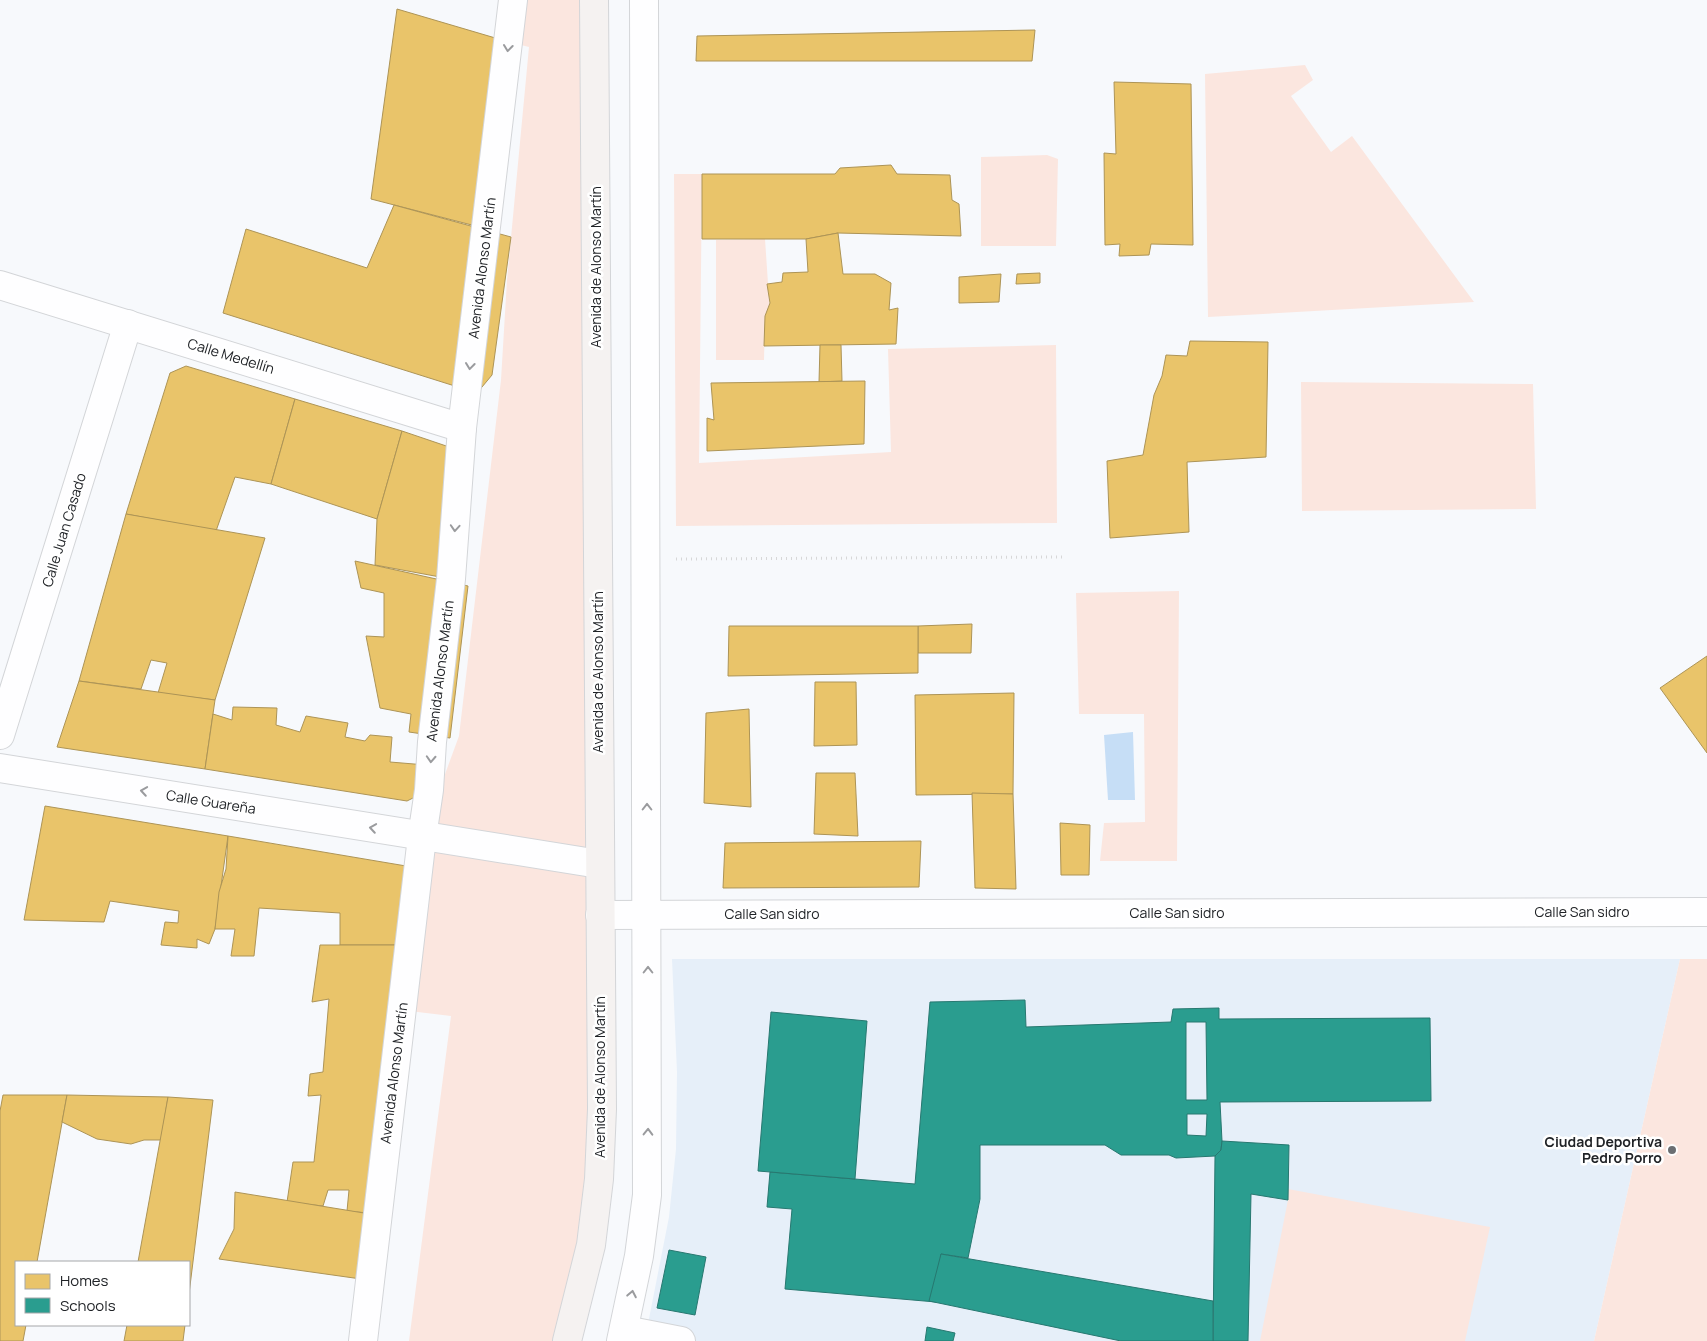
<svg xmlns="http://www.w3.org/2000/svg" width="1707" height="1341" viewBox="0 0 1707 1341" font-family="Manrope,sans-serif">
<style>
.built{fill:#e6eff9}
.green{fill:#fbe6df}
.water{fill:#c6def6}
.homes{fill:#e9c46a;stroke:#ad9456}
.schools{fill:#2a9d8f;stroke:#277870;fill-rule:evenodd}
.lines{fill:none;stroke-linecap:round;stroke-linejoin:round}
.minor-casing{stroke:#d3d5d8;stroke-width:30}
.secondary-casing{stroke:#d3d5d8;stroke-width:30}
.path{stroke:#d7d7d8;stroke-width:3;stroke-dasharray:1 4;stroke-linecap:butt}
.minor{stroke:#fefeff;stroke-width:28}
.secondary{stroke:#f5f2f1;stroke-width:28}
.oneway{stroke:#9a9b9e}
.poi-dot{fill:#6b6e72;stroke:#fff;stroke-width:2}
.labels{text-anchor:middle;stroke-width:5;stroke-linejoin:round;paint-order:stroke}
.street-label{font-size:14px;fill:#202327;stroke:#fff}
.poi-label{font-size:14px;font-weight:bold;fill:#202327;stroke:#fff;text-anchor:end}
</style>
<rect width="100%" height="100%" fill="#f7f9fc"/>
<!-- built -->
<path class="built" d="M672,959H1680L1594,1341H681L646,1334L669,1217L676,1149L677,1072Z"/>
<!-- green -->
<g class="green">
<path d="M515,0H594L602,1109L567,1341H409L451,1016L401,1010L422,837L459,736L501,380L507,280L529,47L513,43Z"/>
<path d="M1305,65L1313,80L1291,96L1331,152L1352,136L1474,302L1208,317L1205,74Z"/>
<path d="M1047,155L1058,159L1056,246H981V157Z"/>
<path d="M674,174H702L699,463L891,452L888,349L1056,345L1057,523L676,526Z"/>
<path d="M765,239L770,313L765,316L764,360H716V240Z"/>
<path d="M1301,382L1533,384L1536,509L1302,511Z"/>
<path d="M1179,591L1177,861H1100L1104,823L1145,822L1144,714H1079L1076,593Z"/>
<path d="M1680,959H1707V1341H1594Z"/>
<path d="M1288,1189L1490,1227L1465,1341H1260L1288,1200Z"/>
</g>
<!-- water -->
<path class="water" d="M1133,732L1135,800H1108L1104,735Z"/>
<!-- homes -->
<g class="homes">
<path d="M397,9L519,45L495,231L371,199Z"/>
<path d="M1035,30L1032,61H696L697,36Z"/>
<path d="M1114,82L1191,84L1193,245L1151,244L1149,255L1119,256L1120,244L1105,245L1104,153L1116,154Z"/>
<path d="M891,165L897,174L950,175L952,200L959,204L961,236L838,233L806,239H702V174H835L840,168Z"/>
<path d="M394,205L511,237L492,375L477,393L223,313L246,229L367,268Z"/>
<path d="M838,233L843,274H875L891,283L889,310L898,308L896,344L764,346L765,316L770,303L767,284L782,282L783,273L808,272L806,239Z"/>
<path d="M1040,273V283L1016,284L1017,274Z"/>
<path d="M1001,274L999,302L959,303V277Z"/>
<path d="M1190,341L1268,342L1266,457L1187,462L1189,532L1110,538L1107,461L1143,455L1154,395L1162,376L1166,355L1187,356Z"/>
<path d="M820,345H841L842,381L819,382Z"/>
<path d="M186,366L295,399L271,484L235,477L216,531L126,514L170,373Z"/>
<path d="M865,381L864,444L707,451V418L714,420L711,383Z"/>
<path d="M295,399L402,431L377,519L271,484Z"/>
<path d="M402,431L461,451L451,579L375,565L377,519Z"/>
<path d="M126,514L265,538L215,700L158,693L167,663L151,660L141,689L79,681Z"/>
<path d="M355,561L468,586L450,738L409,732L411,714L380,708L366,636L384,637V593L361,588Z"/>
<path d="M972,624L971,653H918V626Z"/>
<path d="M729,626H918V673L728,676Z"/>
<path d="M1707,656V753L1660,688Z"/>
<path d="M79,681L215,700L205,769L57,747Z"/>
<path d="M815,682H856L857,745L814,746Z"/>
<path d="M1014,693L1013,794L916,795L915,695Z"/>
<path d="M233,707L277,708L276,725L300,732L306,716L348,723L345,737L365,741L370,735L392,737L390,762L426,765L429,790L407,801L205,769L213,714L232,720Z"/>
<path d="M749,709L751,807L704,803L706,713Z"/>
<path d="M816,773H855L858,836L814,834Z"/>
<path d="M972,793L1013,794L1016,889L975,888Z"/>
<path d="M45,806L228,836L215,929L209,944L197,939V948L161,945L165,922L178,923L179,911L110,901L104,922L24,920Z"/>
<path d="M1060,823L1090,825L1089,875H1061Z"/>
<path d="M228,836L412,867L421,945H340V913L259,908L254,956H231L235,929H215L219,892L226,869Z"/>
<path d="M921,841L919,887L723,888L725,843Z"/>
<path d="M320,945H421L389,1215L347,1211L349,1190H328L323,1206L287,1202L293,1162H314L321,1095L308,1096L310,1074L323,1072L329,999L312,1002Z"/>
<path d="M3,1095H67L37,1262H16V1325H26L23,1341H0V1111Z"/>
<path d="M67,1095L168,1097L161,1140H144L131,1144L97,1139L62,1122Z"/>
<path d="M168,1097L213,1100L189,1294V1262H138Z"/>
<path d="M235,1192L370,1214L361,1279L219,1259L234,1229Z"/>
<path d="M127,1325H185L183,1341H124Z"/>
</g>
<!-- schools -->
<g class="schools">
<path d="M1025,1000L1026,1027L1171,1022L1173,1009L1219,1008V1019L1430,1018L1431,1101L1220,1102L1222,1141L1221,1150L1215,1156L1176,1158L1169,1155H1121L1105,1145H980V1199L968,1258L941,1254L936,1302L785,1289L792,1209L767,1207L770,1172L915,1184L930,1002ZM1186,1022H1206L1207,1100H1186ZM1187,1114H1207L1206,1136L1187,1135Z"/>
<path d="M771,1012L867,1021L855,1179L758,1171Z"/>
<path d="M1222,1141L1289,1145L1288,1200L1251,1194L1248,1341H1213L1215,1156L1221,1150Z"/>
<path d="M669,1250L706,1257L695,1315L657,1308Z"/>
<path d="M941,1254L1213,1301V1341H1121L929,1301Z"/>
<path d="M927,1327L955,1333L953,1341H925Z"/>
</g>
<g class="lines">
<defs>
<g id="minor">
<path d="M0,285L462,428"/>
<path d="M0,735L128,324"/>
<path d="M0,768L599,864"/>
<path d="M600,915L1707,912"/>
<path d="M625,1330L681,1341"/>
<path d="M363,1341L422,837L429,790L432,742L451,579L462,428L513,0"/>
<path d="M621,1341L639,1256L647,1195L644,0"/>
</g>
<path id="secondary" d="M567,1341L591,1245L599,1179L602,1109L594,0"/>
</defs>
<!-- minor casing -->
<use href="#minor" class="minor-casing"/>
<!-- secondary casing -->
<use href="#secondary" class="secondary-casing"/>
<!-- path -->
<path class="path" d="M676,559L1062,557"/>
<!-- minor -->
<use href="#minor" class="minor"/>
<!-- secondary -->
<use href="#secondary" class="secondary"/>
</g>
<!-- one-way arrows -->
<defs><path id="oneway-chevron" d="M-2-3.5L2.5 0L-2 3.5" fill="none" stroke-width="1.6" stroke-linecap="round" stroke-linejoin="round" transform="scale(1.25)"/></defs>
<g class="oneway">
<use href="#oneway-chevron" transform="translate(508 48) rotate(97)"/>
<use href="#oneway-chevron" transform="translate(470 366) rotate(97)"/>
<use href="#oneway-chevron" transform="translate(455 528) rotate(94)"/>
<use href="#oneway-chevron" transform="translate(431 759) rotate(93)"/>
<use href="#oneway-chevron" transform="translate(144 791) rotate(-171)"/>
<use href="#oneway-chevron" transform="translate(647 807) rotate(-90)"/>
<use href="#oneway-chevron" transform="translate(373 828) rotate(-171)"/>
<use href="#oneway-chevron" transform="translate(648 970) rotate(-90)"/>
<use href="#oneway-chevron" transform="translate(648 1132) rotate(-89)"/>
<use href="#oneway-chevron" transform="translate(632 1294) rotate(-79)"/>
</g>
<!-- markers -->
<circle class="poi-dot" cx="1672" cy="1150" r="5"/>
<g class="labels">
<!-- street labels -->
<g class="street-label">
<text transform="translate(596 267) rotate(-90)" y="5">Avenida de Alonso Martín</text>
<text transform="translate(482 268) rotate(-83)" y="5">Avenida Alonso Martín</text>
<text transform="translate(231 356) rotate(17)" y="5">Calle Medellín</text>
<text transform="translate(64 530) rotate(-73)" y="5">Calle Juan Casado</text>
<text transform="translate(440 671) rotate(-83)" y="5">Avenida Alonso Martín</text>
<text transform="translate(598 672) rotate(-90)" y="5">Avenida de Alonso Martín</text>
<text transform="translate(211 802) rotate(9)" y="5">Calle Guareña</text>
<text x="1582" y="917">Calle San sidro</text>
<text x="1177" y="918">Calle San sidro</text>
<text x="772" y="919">Calle San sidro</text>
<text transform="translate(394 1073) rotate(-83)" y="5">Avenida Alonso Martín</text>
<text transform="translate(600 1077) rotate(-90)" y="5">Avenida de Alonso Martín</text>
</g>
<!-- poi labels -->
<g class="poi-label">
<text x="1662" y="1147">Ciudad Deportiva<tspan x="1662" dy="16">Pedro Porro</tspan></text>
</g>
</g>
<!-- legend -->
<rect x="15" y="1261" width="175" height="65" fill="#ffffff" stroke="#a6a7a9"/>
<rect x="25" y="1274" width="25" height="15" fill="#e9c46a" stroke="#a6a7a9"/>
<text x="60" y="1286" font-size="15" fill="#202327">Homes</text>
<rect x="25" y="1298" width="25" height="15" fill="#2a9d8f" stroke="#a6a7a9"/>
<text x="60" y="1311" font-size="15" fill="#202327">Schools</text>
</svg>
